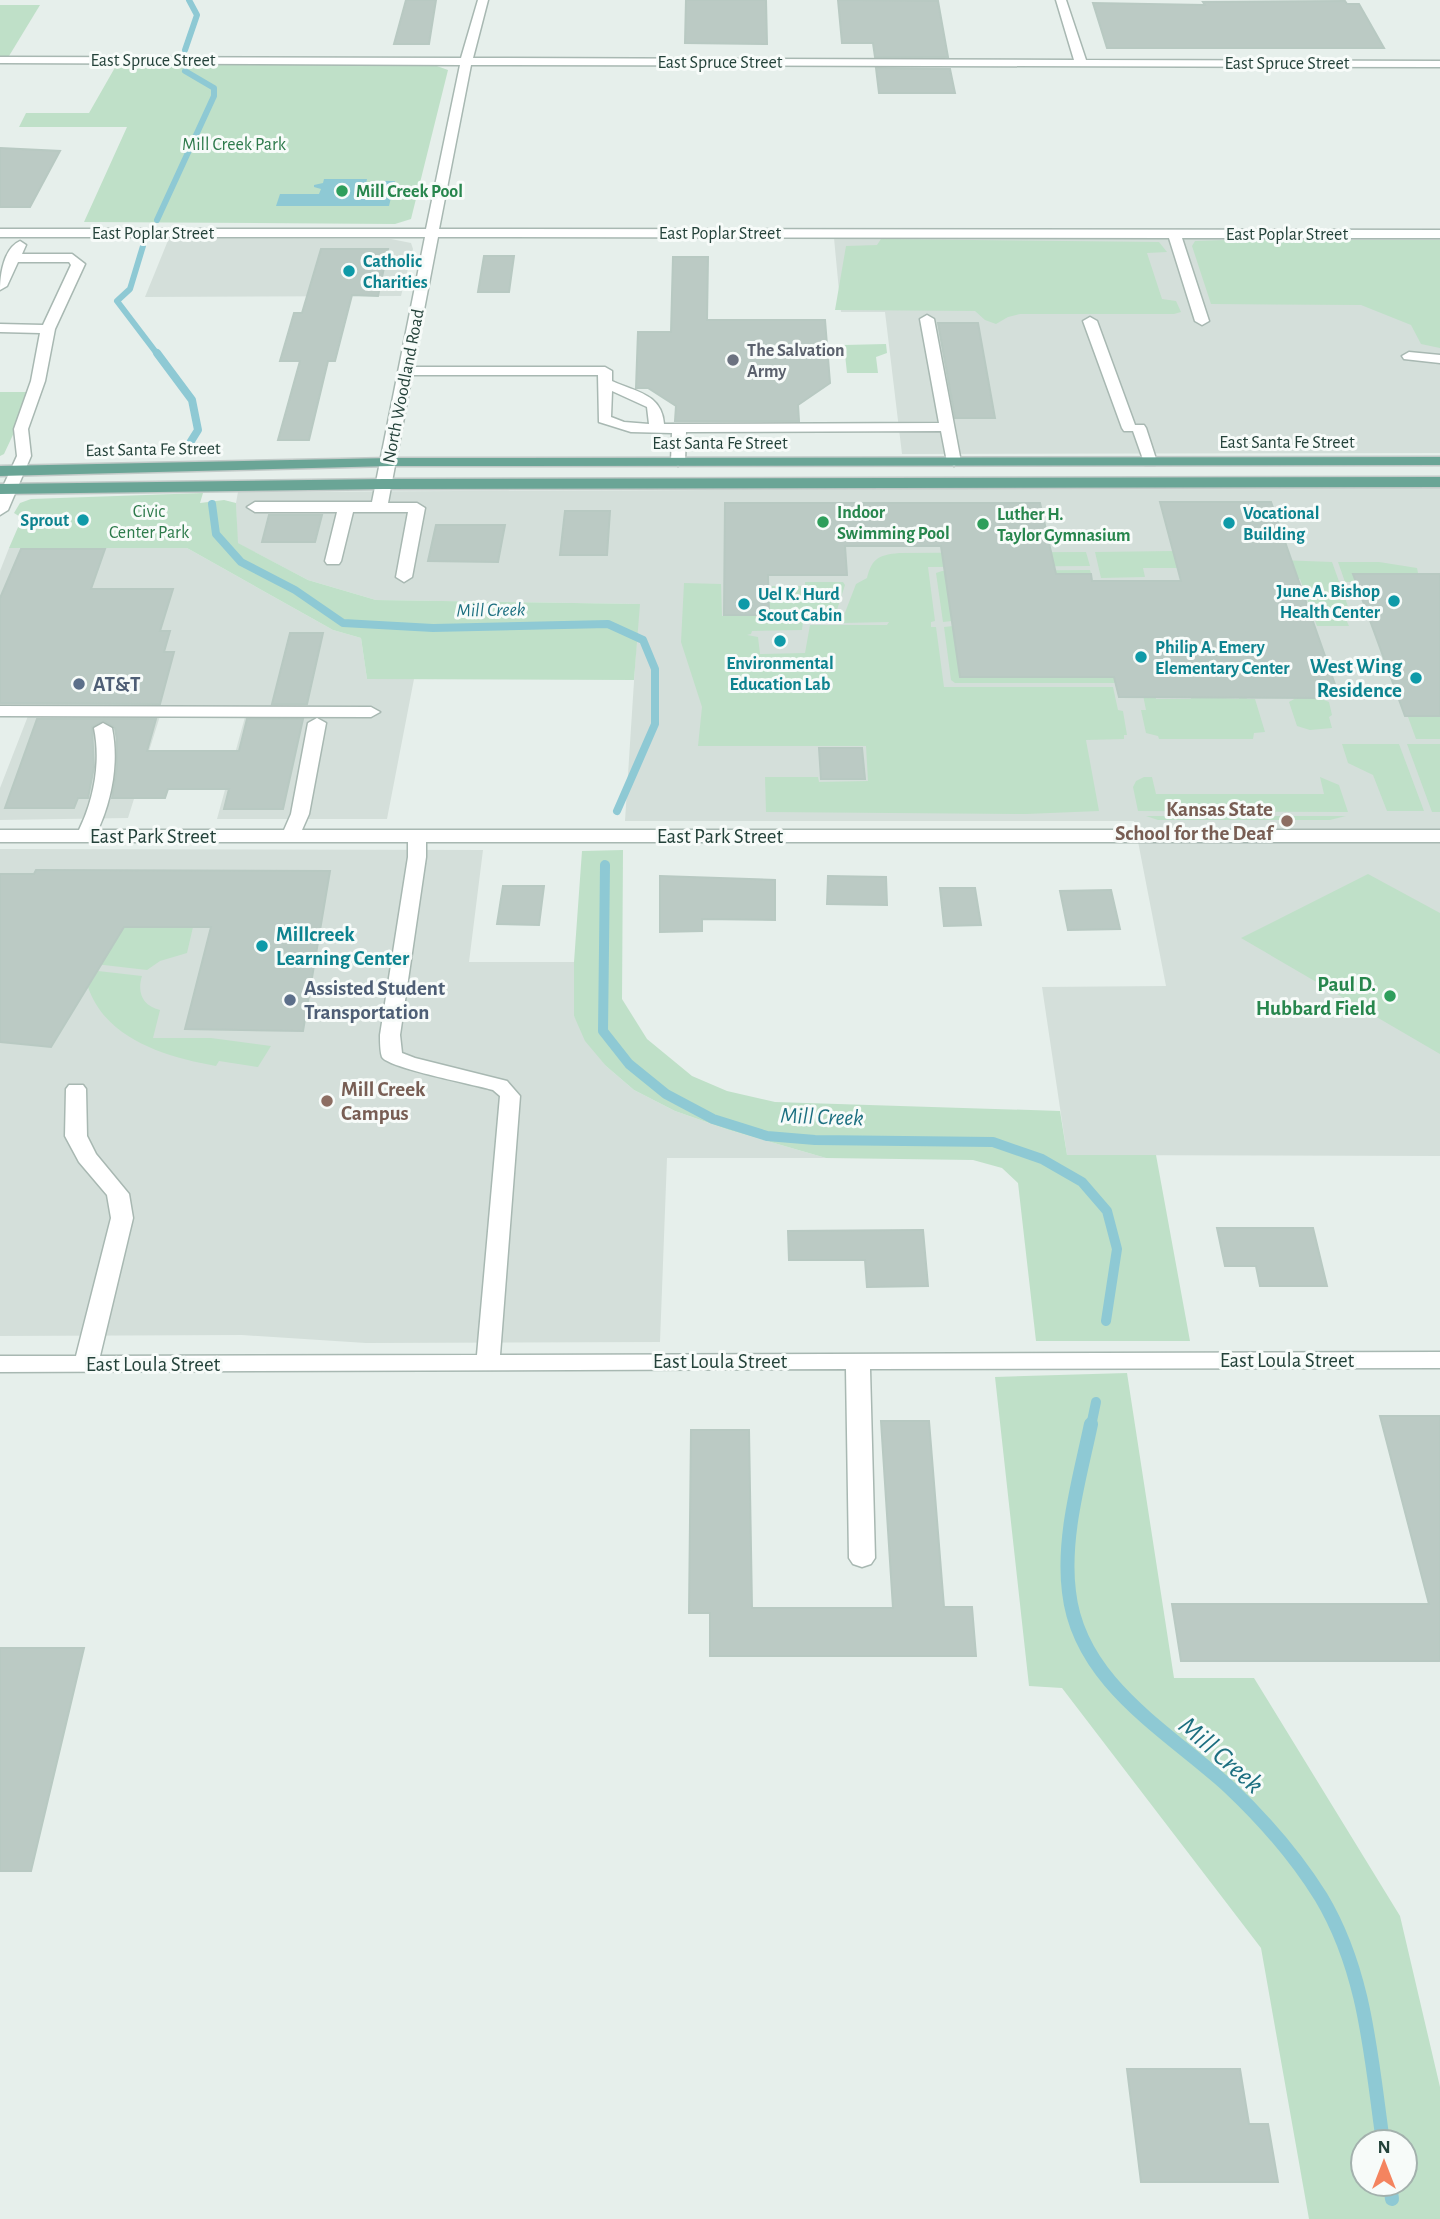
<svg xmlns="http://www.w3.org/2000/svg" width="1440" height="2219" viewBox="0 0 1440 2219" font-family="'Alegreya Sans',sans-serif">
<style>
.built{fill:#d4dfda}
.green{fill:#bfe0c8;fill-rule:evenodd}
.water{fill:#8ec9d4}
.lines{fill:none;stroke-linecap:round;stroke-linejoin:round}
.stream-far3{stroke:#8ec9d4;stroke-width:6}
.stream-far2{stroke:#8ec9d4;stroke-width:8}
.stream-far1{stroke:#8ec9d4;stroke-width:10}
.stream{stroke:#8ec9d4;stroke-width:14}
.building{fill:#bbcac4;stroke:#b8c9c2;stroke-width:2}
.minor-casing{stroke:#a8b8b2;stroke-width:3}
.major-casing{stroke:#c2cac8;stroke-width:3}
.minor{fill:#fff;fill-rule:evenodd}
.major{fill:#6aa596;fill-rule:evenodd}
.leisure-dot{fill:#2e9e5b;stroke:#f7fbf9;stroke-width:2.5}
.culture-dot{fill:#0f9aa8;stroke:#f7fbf9;stroke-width:2.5}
.worship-dot{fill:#6b7280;stroke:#f7fbf9;stroke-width:2.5}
.service-dot{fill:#5c6f8a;stroke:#f7fbf9;stroke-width:2.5}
.education-dot{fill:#8d6e63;stroke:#f7fbf9;stroke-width:2.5}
.labels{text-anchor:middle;stroke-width:6;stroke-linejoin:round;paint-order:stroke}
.far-street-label{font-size:18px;fill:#24423a;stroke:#f7fbf9}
.far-park-label{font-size:18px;fill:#2d7a4b;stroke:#f7fbf9}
.far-leisure-label{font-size:18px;font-weight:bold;fill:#27864d;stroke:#f7fbf9;text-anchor:start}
.far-culture-label{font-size:18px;font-weight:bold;fill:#0d838f;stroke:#f7fbf9;text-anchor:start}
.far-worship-label{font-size:18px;font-weight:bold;fill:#5b616d;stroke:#f7fbf9;text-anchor:start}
.far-water-label{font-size:19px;font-style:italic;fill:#1c6f80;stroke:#f7fbf9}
.culture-label{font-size:21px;font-weight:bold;fill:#0d838f;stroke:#f7fbf9;text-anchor:end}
.service-label{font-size:21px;font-weight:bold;fill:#4e5e75;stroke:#f7fbf9;text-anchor:start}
.education-label{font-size:21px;font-weight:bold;fill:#785e54;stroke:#f7fbf9;text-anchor:end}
.street-label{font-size:21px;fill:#24423a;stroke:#f7fbf9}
.leisure-label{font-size:21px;font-weight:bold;fill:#27864d;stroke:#f7fbf9;text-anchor:end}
.water-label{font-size:23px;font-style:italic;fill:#1c6f80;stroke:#f7fbf9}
.near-water-label{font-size:28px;font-style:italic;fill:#1c6f80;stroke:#f7fbf9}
</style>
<rect width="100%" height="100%" fill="#e6efeb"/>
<!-- built -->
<g class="built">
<path d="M169,238L391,239L411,243L413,249L401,296L145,297Z"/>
<path d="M834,238L1440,239V453L902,454L885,312H841Z"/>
<path d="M1440,487V1156L1067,1155L1042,987L1166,986L1134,821H625L639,604L376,600L308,580L237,543L236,503L238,492Z"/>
<path d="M9,548H187L333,630L361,638L367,679H414L387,819H217L245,717L160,716L128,818L0,820V788L28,716H0V571Z"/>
<path d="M0,849L483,850L469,962H574V1016L606,1066L634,1090L675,1111L729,1130L826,1158H667L660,1342L366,1343L242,1335L0,1336Z"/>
</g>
<!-- green -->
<g class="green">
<path d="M0,5H40L9,56H0Z"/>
<path d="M117,64L434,65L448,70L411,219L395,224L84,222L127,127H19L26,113H89Z"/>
<path d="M881,239L1159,242L1167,252L1147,253L1162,299L1176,301L1181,312L1174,314H1020L1008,317L996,324L985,320L975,311L835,310L846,246L877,245Z"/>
<path d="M1225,240H1440V348L1421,344L1411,325L1361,305L1211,304L1192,246L1195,241Z"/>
<path d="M886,344L887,353L876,357L878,373H847L844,345Z"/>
<path d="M0,392H33L4,454L0,456Z"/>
<path d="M203,493L200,503L224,500L236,503L238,543L308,580L376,600L640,604L634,680L367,679L361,638L333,630L187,548H9L22,518L14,513L20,503L31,499Z"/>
<path d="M1173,551L1215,554L1203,568H1143L1145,577L1101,578L1095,552Z"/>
<path d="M1086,552L1090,566L928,567L935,621L931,622V627H936L944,687H1113L1118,710L1123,711L1127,735H1124V739L1086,740L1099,811L1026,814L766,812L765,777H818L819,782L868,781L866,746H698L702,707L681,642L684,583L721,584L722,616H766L767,594H771L772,586H805V582H843L845,585L833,622L803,621L802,630L752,631L751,634L747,635L758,637L760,654L805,653L810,625H887L889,622L841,623L856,584L867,578C872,558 879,555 899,553Z"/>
<path d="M1279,560L1332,562L1350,612L1343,613L1349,626H1317L1300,579L1286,578Z"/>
<path d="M1338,562H1379L1417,568L1418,573H1354L1356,582H1345Z"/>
<path d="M1090,570L1091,574H946L952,621L943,622L936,573L942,571Z"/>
<path d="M953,626L961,677H1114L1115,683H955L951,680L944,627Z"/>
<path d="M1143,695H1155L1156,699H1191V696L1239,699L1238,696H1246L1247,699H1255L1265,732L1254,733L1253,739H1159L1158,736L1146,733L1141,710H1146Z"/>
<path d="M1296,698H1319L1329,702L1332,715L1329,717L1332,728L1310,730L1297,726L1289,702Z"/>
<path d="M1408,717H1440V739H1416Z"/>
<path d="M1342,744H1399L1424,811H1387L1373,775L1348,763Z"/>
<path d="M1407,744H1440V812H1432Z"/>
<path d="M1144,777H1152L1156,794H1324L1320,777L1339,785L1348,812L1138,811L1133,787L1136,781Z"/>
<path d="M1146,816H1346L1330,820H1158Z"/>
<path d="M623,850L622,999L647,1039L692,1076L727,1091L775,1102L1060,1111L1067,1155H1156L1190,1341H1036L1018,1183L1002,1168L973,1160L826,1158L729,1130L675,1111L634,1090L606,1066L585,1041L574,1016V962L582,851Z"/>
<path d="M1368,874L1440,913V1054L1241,938Z"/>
<path d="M120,927H193L187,953L160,961L147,970L95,964Z"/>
<path d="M98,971L142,976C137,992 142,1006 160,1010L153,1038H211L271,1046L258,1067L219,1061L216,1066C167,1057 106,1040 88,987Z"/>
<path d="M1127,1373L1174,1678H1254L1400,1916L1440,2087V2219H1309L1261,1948L1062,1688L1029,1686L995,1377ZM1363,2142H1405V2184H1363Z"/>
</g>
<!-- water -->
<path class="water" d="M324,179H367L363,199L368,198L372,181H395L389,206H276L280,194H319L321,189L314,187V185L323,183Z"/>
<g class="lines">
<!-- stream-far3 -->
<g class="stream-far3">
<path d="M185,50L197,15L189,0"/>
<path d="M157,220L214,96V88L185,71"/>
<path d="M143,246L130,289L117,301L158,355"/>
</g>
<!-- stream-far2 -->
<g class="stream-far2">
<path d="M157,353L192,400L198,430L188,446"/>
<path d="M212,504L216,534L241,562L295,590L343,623L433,628L608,624L643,640L655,669V724L617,811"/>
</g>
<!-- stream-far1 -->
<g class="stream-far1">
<path d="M605,865L603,1031L629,1064L666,1094L713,1119L767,1136L815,1140L993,1142L1042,1159L1082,1182L1107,1211L1117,1249L1106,1321"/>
<path d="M1091,1426L1096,1402"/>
</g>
<!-- stream -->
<g class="stream">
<path d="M1091,1424C1080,1477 1062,1537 1069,1592C1079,1683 1168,1731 1229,1787C1264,1820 1296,1857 1321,1897C1366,1972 1371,2058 1383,2142"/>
<path d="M1390,2184L1392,2199"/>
</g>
</g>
<!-- building -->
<g class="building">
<path d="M406,0H436L429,44H394Z"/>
<path d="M686,0H766L767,44L685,43Z"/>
<path d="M838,0L938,1L948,57H875L873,43H842Z"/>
<path d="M1345,1L1347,4H1359L1384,48H1107L1093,3L1205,5L1203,2Z"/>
<path d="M876,68L950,69L955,93H879Z"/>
<path d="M0,148L60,151L30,207H0Z"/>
<path d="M321,249H388L378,296L352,295L335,361H328L309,440H278L300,361H280L294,313H302Z"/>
<path d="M484,256H514L509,292H478Z"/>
<path d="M673,257H708L707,320H825L830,383L798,405L799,421H675L676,406L648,388H636L638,332H671Z"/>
<path d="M938,323H978L995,418H955Z"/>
<path d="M1160,502H1271L1338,693H1318L1319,698L1119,697L1114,677H960L941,546H845L847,575H768L769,615H724L725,503H1040L1056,574H1091L1092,581H1181Z"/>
<path d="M565,511H610L607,555H560Z"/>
<path d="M269,515H322L315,542H262Z"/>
<path d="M436,525H505L498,562L428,561Z"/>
<path d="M21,549H105L91,589H173L160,631H170L164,652H174L160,704L0,703V598Z"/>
<path d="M1353,574H1440V716H1405Z"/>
<path d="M290,633H323L307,704H272Z"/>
<path d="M37,719H156L147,751H239L247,719H303L283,809H224L229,789H168L165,798H112L117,767V740L115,728L104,721L92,727L94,767L88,798H78L74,808H5Z"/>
<path d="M819,748H862L865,779H821Z"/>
<path d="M36,870L330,871L303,1031L185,1029L211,927H124L51,1047L0,1042V874H34Z"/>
<path d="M660,876L775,880V920L702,919V931L660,932Z"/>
<path d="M828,876L886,877L887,905L827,904Z"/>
<path d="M503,886H544L539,925L497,924Z"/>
<path d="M940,888H975L981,925L944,926Z"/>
<path d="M1111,890L1120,929L1068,930L1060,891Z"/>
<path d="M1217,1228H1313L1327,1286H1260L1256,1266H1225Z"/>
<path d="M923,1230L928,1286L867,1287L865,1260H789L788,1231Z"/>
<path d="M1380,1416H1440V1661H1181L1172,1604H1429Z"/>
<path d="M881,1421H929L944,1607H972L976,1656H710V1613H689L691,1430H749L752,1608H893Z"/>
<path d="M0,1648H84L31,1871H0Z"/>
<path d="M1127,2069H1240L1249,2124H1268L1278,2182H1141Z"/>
</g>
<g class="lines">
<defs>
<g id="minor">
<path d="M478,0H488L473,58L1074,60L1056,0H1066L1086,60L1440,61V67L471,65L439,229L1440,230V238H1182L1209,321L1202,325L1195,321L1169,238L438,237L413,367H605L612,371V381C636,392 662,394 664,424L939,423L920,319L927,315L934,319L961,462L954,466L947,462L941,431L686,432L685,462L678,466L671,462L672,433L631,432L599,422L598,375H412L388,503H417L425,508L412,577L404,582L396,577L408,512H353L341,561L339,564H327L325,561L337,512H255L247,507L255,502H372L425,237H0V229H426L460,65L0,63V57L461,58ZM612,391L647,407L649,424L624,422L611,417Z"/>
<path d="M20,241L26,245L22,254H72L85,264L55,329L45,381L28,429L31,456L8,510L0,515V493L17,456L14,429L31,381L40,333L0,332V324L43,325L71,265L69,262H18L7,286L0,290C0,274 4,248 20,241Z"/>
<path d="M1090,317L1097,321L1135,425H1144L1146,428L1157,462L1155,465H1145L1133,431H1124L1122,428L1083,321Z"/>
<path d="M1409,352L1440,355V363L1404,359L1402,356Z"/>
<path d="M0,706L371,707L380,712L371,717L0,716Z"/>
<path d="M317,718L326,723L309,814L302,830H1440V842H426V857L400,1035L402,1053L415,1058L507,1081L520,1096L500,1355L1440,1352V1368L870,1369L875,1558L871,1564L862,1567L853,1564L849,1558L846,1369L0,1372V1356H76L111,1218L107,1195L79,1162L65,1136L66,1089L69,1085H83L86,1089L87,1136L96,1154L129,1194L133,1218L100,1356L477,1355L500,1096L493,1090C476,1085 388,1068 382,1057C380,1051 380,1041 380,1035L408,857V842H0V830H79C94,799 101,762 94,728L103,723L112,728C119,762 112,799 98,830H284L291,814L308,723Z"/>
</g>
<g id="major">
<path d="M1440,457V465L390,466L0,476V466L390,458Z"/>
<path d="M1440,477V487L383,489L0,494V484L383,479Z"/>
</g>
</defs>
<!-- minor casing -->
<use href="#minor" class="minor-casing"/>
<!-- major casing -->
<use href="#major" class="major-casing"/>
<!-- minor -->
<use href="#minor" class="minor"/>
<!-- major -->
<use href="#major" class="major"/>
</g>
<!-- markers -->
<g class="leisure-dot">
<circle cx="342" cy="191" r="7"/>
<circle cx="823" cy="522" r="7"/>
<circle cx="983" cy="524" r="7"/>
<circle cx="1390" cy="996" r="7"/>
</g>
<g class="culture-dot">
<circle cx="349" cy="271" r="7"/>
<circle cx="83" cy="520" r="7"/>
<circle cx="1229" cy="523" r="7"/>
<circle cx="1394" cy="601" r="7"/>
<circle cx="744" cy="604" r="7"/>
<circle cx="780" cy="641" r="7"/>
<circle cx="1141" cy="657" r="7"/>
<circle cx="1416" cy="678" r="7"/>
<circle cx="262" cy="946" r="7"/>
</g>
<circle class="worship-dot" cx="733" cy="360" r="7"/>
<g class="service-dot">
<circle cx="79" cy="684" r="7"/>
<circle cx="290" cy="1000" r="7"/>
</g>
<g class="education-dot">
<circle cx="1287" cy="821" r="7"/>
<circle cx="327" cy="1101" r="7"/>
</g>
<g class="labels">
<!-- far-street labels -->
<g class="far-street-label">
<text x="153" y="66">East Spruce Street</text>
<text x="720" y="68">East Spruce Street</text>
<text x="1287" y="69">East Spruce Street</text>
<text x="153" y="239">East Poplar Street</text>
<text x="720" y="239">East Poplar Street</text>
<text x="1287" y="240">East Poplar Street</text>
<text transform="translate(403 386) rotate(-79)" y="6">North Woodland Road</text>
<text x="1287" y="448">East Santa Fe Street</text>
<text x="720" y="449">East Santa Fe Street</text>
<text transform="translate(153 449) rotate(-1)" y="6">East Santa Fe Street</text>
</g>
<!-- far-park labels -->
<g class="far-park-label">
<text x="234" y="150">Mill Creek Park</text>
<text x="149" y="517">Civic<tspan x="149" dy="21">Center Park</tspan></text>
</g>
<!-- far-leisure labels -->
<g class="far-leisure-label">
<text x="356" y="197">Mill Creek Pool</text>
<text x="837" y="518">Indoor<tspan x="837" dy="21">Swimming Pool</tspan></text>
<text x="997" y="520">Luther H.<tspan x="997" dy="21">Taylor Gymnasium</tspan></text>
</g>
<!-- far-culture labels -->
<g class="far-culture-label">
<text x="363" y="267">Catholic<tspan x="363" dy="21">Charities</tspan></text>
<text x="1243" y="519">Vocational<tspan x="1243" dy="21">Building</tspan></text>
<text x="69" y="526" text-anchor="end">Sprout</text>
<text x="1380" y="597" text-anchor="end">June A. Bishop<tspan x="1380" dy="21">Health Center</tspan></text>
<text x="758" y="600">Uel K. Hurd<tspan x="758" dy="21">Scout Cabin</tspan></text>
<text x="1155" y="653">Philip A. Emery<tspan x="1155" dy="21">Elementary Center</tspan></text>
<text x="780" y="669" text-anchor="middle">Environmental<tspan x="780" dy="21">Education Lab</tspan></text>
</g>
<!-- far-worship labels -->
<g class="far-worship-label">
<text x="747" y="356">The Salvation<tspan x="747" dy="21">Army</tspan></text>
</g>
<!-- far-water labels -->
<g class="far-water-label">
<text transform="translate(491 609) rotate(-1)" y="7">Mill Creek</text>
</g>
<!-- culture labels -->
<g class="culture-label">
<text x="1402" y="673">West Wing<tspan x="1402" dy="24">Residence</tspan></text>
<text x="276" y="941" text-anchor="start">Millcreek<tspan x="276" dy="24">Learning Center</tspan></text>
</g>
<!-- service labels -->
<g class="service-label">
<text x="93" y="691">AT&amp;T</text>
<text x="304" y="995">Assisted Student<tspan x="304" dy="24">Transportation</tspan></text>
</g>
<!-- education labels -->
<g class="education-label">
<text x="1273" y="816">Kansas State<tspan x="1273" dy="24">School for the Deaf</tspan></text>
<text x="341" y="1096" text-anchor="start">Mill Creek<tspan x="341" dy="24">Campus</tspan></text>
</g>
<!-- street labels -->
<g class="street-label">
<text x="153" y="843">East Park Street</text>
<text x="720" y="843">East Park Street</text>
<text x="1287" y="1367">East Loula Street</text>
<text x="720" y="1368">East Loula Street</text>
<text x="153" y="1371">East Loula Street</text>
</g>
<!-- leisure labels -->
<g class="leisure-label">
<text x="1376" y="991">Paul D.<tspan x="1376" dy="24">Hubbard Field</tspan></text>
</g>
<!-- water labels -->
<g class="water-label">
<text transform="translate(822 1116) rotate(2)" y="8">Mill Creek</text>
</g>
<!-- near-water labels -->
<g class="near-water-label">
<text transform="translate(1222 1754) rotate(41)" y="10">Mill Creek</text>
</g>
</g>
<!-- north arrow -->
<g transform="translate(1384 2163)"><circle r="33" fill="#f7fbf9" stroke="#a3b1ad" stroke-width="2"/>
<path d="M0-5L12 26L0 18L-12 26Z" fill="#f4845f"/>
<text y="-10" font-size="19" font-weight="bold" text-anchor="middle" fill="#24423a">N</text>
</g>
</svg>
